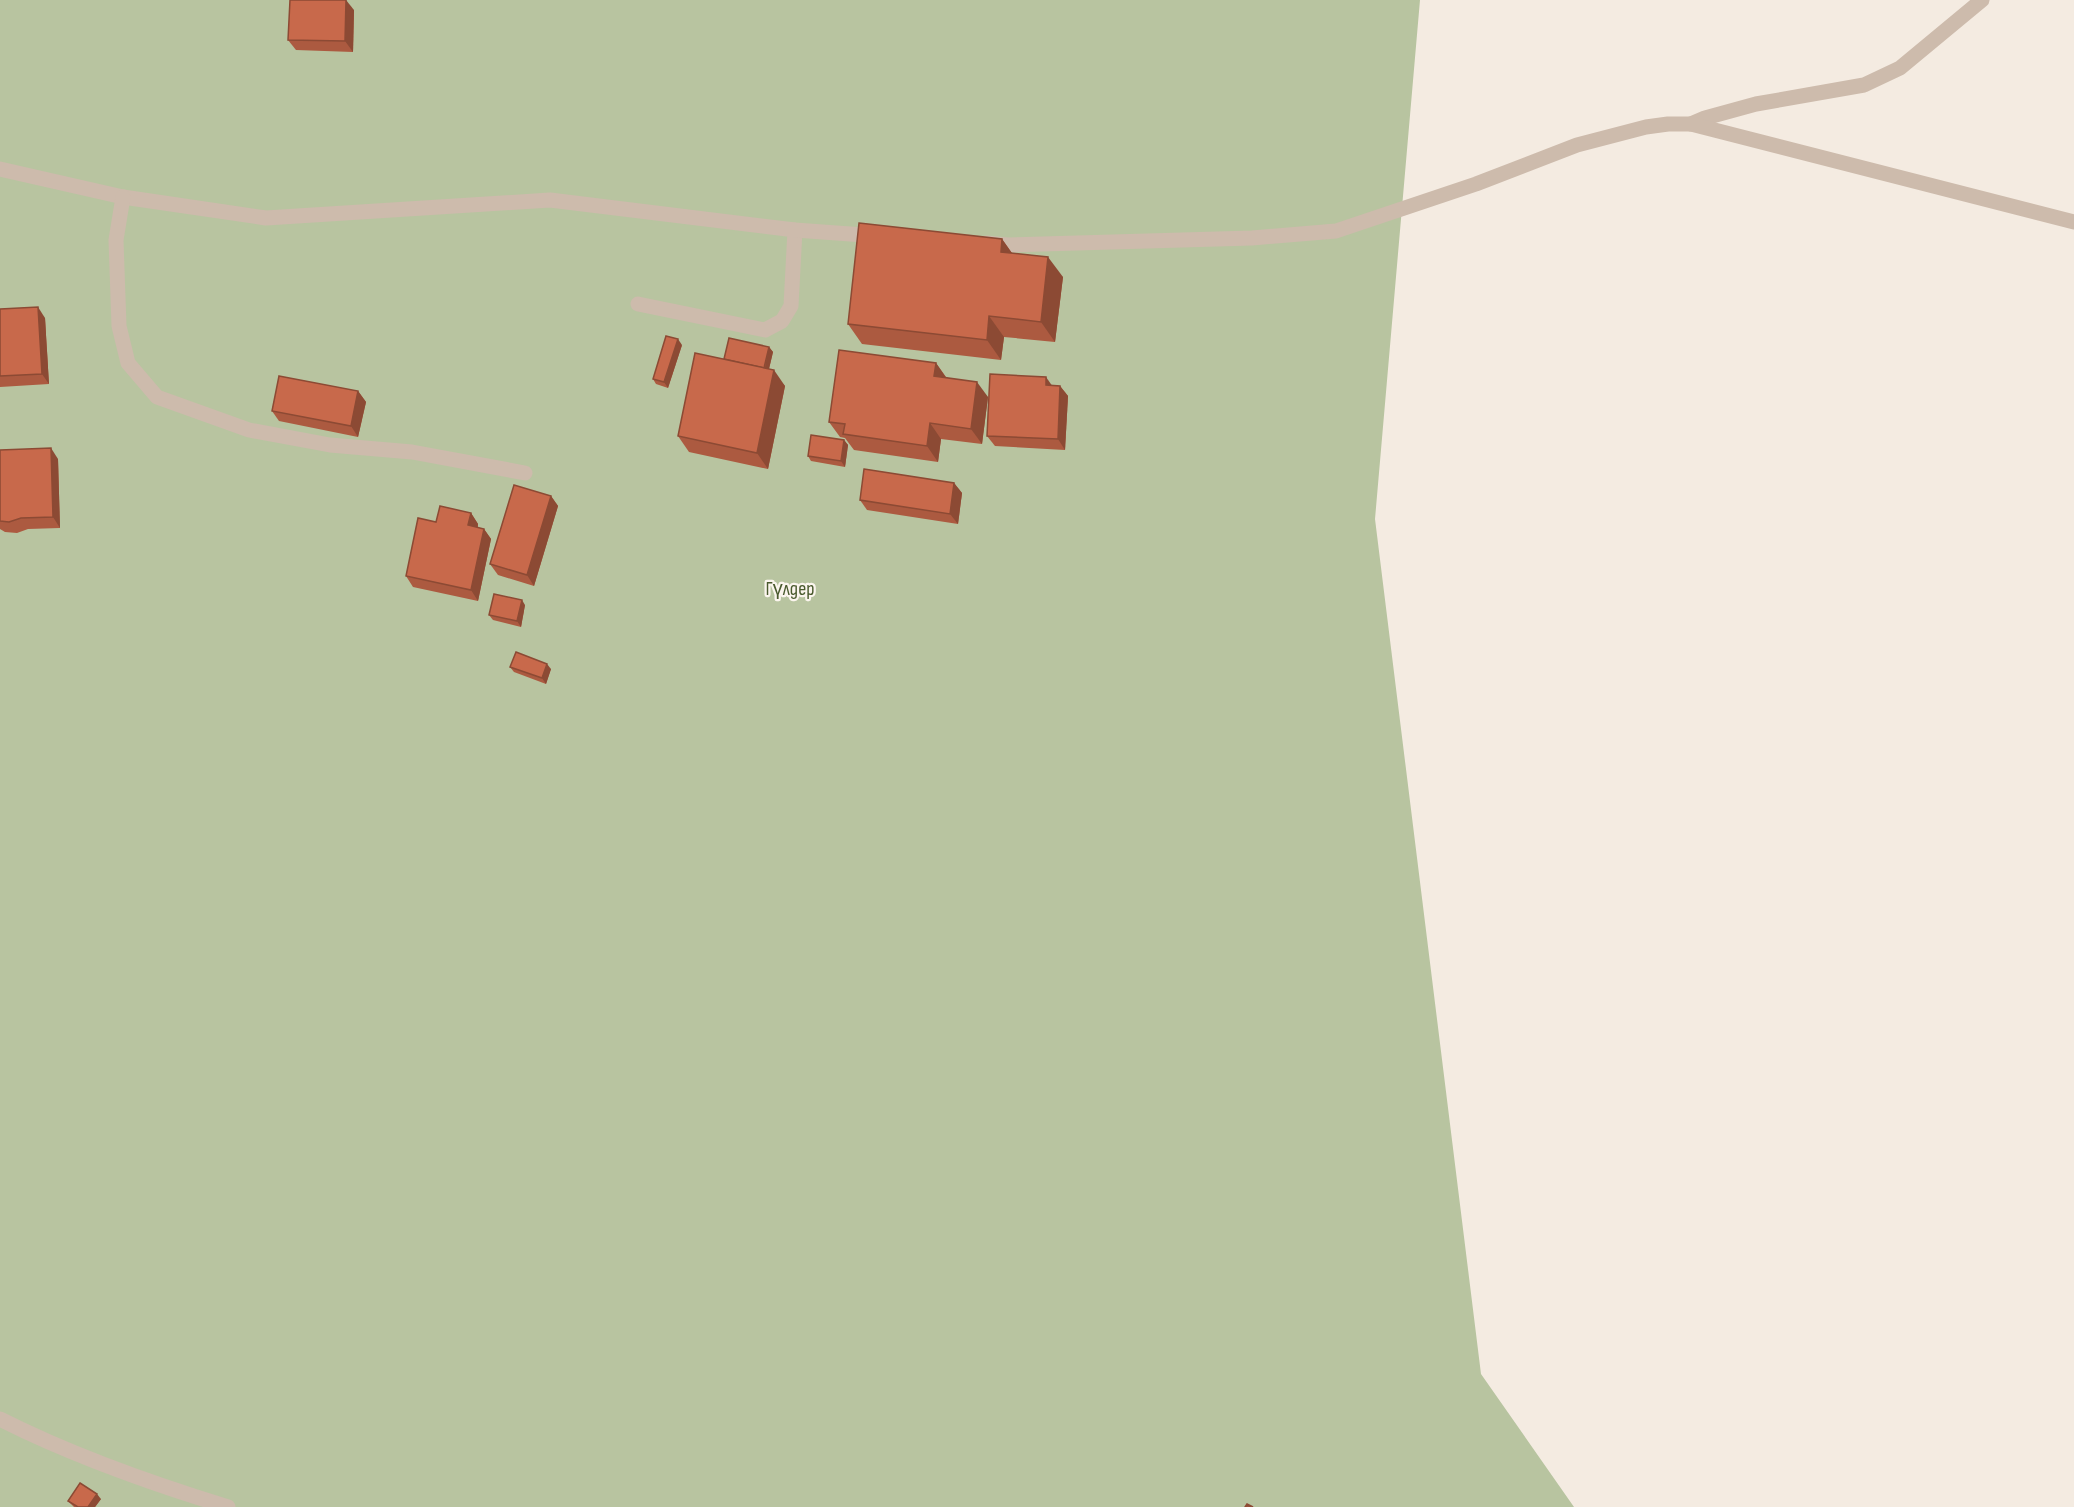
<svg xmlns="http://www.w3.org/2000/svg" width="2074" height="1507" viewBox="0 0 2074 1507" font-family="'Sofia Sans Condensed',sans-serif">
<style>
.green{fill:#b8c4a0}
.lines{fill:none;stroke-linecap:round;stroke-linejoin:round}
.service{stroke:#cdbbac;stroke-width:15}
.minor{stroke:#cdbbac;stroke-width:15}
.wall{fill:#ac5a40}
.shaded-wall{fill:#8c4a34}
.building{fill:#c8694b;stroke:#8c4a34;stroke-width:1.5}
.labels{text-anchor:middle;stroke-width:4.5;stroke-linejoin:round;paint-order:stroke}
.park-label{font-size:20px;fill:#4a5a2e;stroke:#fbf5ee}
</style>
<rect width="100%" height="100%" fill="#f4ebe1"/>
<!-- green -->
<path class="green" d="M0,0H1420L1375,519L1481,1374L1574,1507H0Z"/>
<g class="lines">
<!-- service -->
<path class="service" d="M638,304L765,330L782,321L791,306L795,230"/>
<!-- minor -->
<g class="minor">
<path d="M1691,124L1705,118L1756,104L1864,85L1900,68L1982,0"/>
<path d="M0,169L123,197L266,218L550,200L795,230L878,236"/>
<path d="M123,197L116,240L119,326L128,363L157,397L249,430L330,445L412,452L525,473"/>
<path d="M986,243L1008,245L1252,238L1336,231L1476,184L1577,145L1646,127L1668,124H1691L2074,222"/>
<path d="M0,1419C73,1456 150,1483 228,1507"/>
</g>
</g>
<!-- wall -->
<g class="wall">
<path d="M354,10L353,52L296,50L288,40Z"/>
<path d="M1002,239L1012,253L1063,277L1055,342L1004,337L1001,360L862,344L848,324Z"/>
<path d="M0,309L45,318L49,384L0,387Z"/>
<path d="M682,345L668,388L656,384L653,379Z"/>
<path d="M769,347L773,352L769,369L785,386L768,469L689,452L678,436L724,359Z"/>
<path d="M936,363L946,377L988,397L982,444L941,439L938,462L854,450L845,438L840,437L829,422Z"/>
<path d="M1051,385L1060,386L1068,396L1065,450L995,446L987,436Z"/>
<path d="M358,391L366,402L358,437L279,421L272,411Z"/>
<path d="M844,440L848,445L845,467L811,461L808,456Z"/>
<path d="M0,450L58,459L60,528L28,529L17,533L5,532L0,529Z"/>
<path d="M954,483L962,493L958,524L867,510L860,500Z"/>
<path d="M551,496L558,506L534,586L498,575L490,564Z"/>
<path d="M471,513L478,524V528L484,529L491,539L478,601L413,587L406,576L436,522Z"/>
<path d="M525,605L521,627L493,620L489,615Z"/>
<path d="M510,667L551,669L546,684L514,672Z"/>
<path d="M101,1499L95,1507H74L68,1501Z"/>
</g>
<!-- shaded-wall -->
<g class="shaded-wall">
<path d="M346,0L354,10L353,52L345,41Z"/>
<path d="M1002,239L1016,259L1001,252Z"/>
<path d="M1048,257L1063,277L1055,342L1041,322Z"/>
<path d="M38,307L45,318L49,384L42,374Z"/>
<path d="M989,316L1004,337L1001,360L987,340Z"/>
<path d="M678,339L682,345L668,388L664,382Z"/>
<path d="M769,347L773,352L767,377L764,372Z"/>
<path d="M936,363L947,379L934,376Z"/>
<path d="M774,370L785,386L768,469L757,453Z"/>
<path d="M1046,377L1053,387L1046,385Z"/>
<path d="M977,382L988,397L982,444L971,429Z"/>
<path d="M1060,386L1068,396L1065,450L1058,439Z"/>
<path d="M358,391L366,402L358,437L351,426Z"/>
<path d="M930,423L941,439L938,462L927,446Z"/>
<path d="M844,440L848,445L845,467L841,461Z"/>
<path d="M51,448L58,459L60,528L53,517Z"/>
<path d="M954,483L962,493L958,524L950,514Z"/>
<path d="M551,496L558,506L534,586L527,575Z"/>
<path d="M471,513L478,524L476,536L468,525Z"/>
<path d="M484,529L491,539L478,601L471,590Z"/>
<path d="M522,600L525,605L521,627L517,621Z"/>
<path d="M547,664L551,669L546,684L542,678Z"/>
<path d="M97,1494L101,1499L95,1507H88Z"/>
</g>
<!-- building -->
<g class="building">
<path d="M290,0H346L345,41L288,40Z"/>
<path d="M859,223L1002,239L1001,252L1048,257L1041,322L989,316L987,340L848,324Z"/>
<path d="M38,307L42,374L0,376V309Z"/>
<path d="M666,336L678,339L664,382L653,379Z"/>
<path d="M729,338L769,347L764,368L724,359Z"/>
<path d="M839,350L936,363L934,376L977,382L971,429L930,423L927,446L843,434L845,424L829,422Z"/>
<path d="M695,353L774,370L757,453L678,436Z"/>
<path d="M990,374L1046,377V385L1060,386L1058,439L987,436Z"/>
<path d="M279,376L358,391L351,426L272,411Z"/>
<path d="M811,435L844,440L841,461L808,456Z"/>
<path d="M51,448L53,517L21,518L9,522L0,521V450Z"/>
<path d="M864,469L954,483L950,514L860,500Z"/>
<path d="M514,485L551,496L527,575L490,564Z"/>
<path d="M440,506L471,513L468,525L484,529L471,590L406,576L418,518L436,522Z"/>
<path d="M494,594L522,600L517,621L489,615Z"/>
<path d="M516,652L547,664L542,678L510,667Z"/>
<path d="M80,1483L97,1494L88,1507H78L68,1501Z"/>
<path d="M1247,1504L1253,1507H1245Z"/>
</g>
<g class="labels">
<!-- park labels -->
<g class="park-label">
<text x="790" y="595">Гүлдер</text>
</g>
</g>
</svg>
